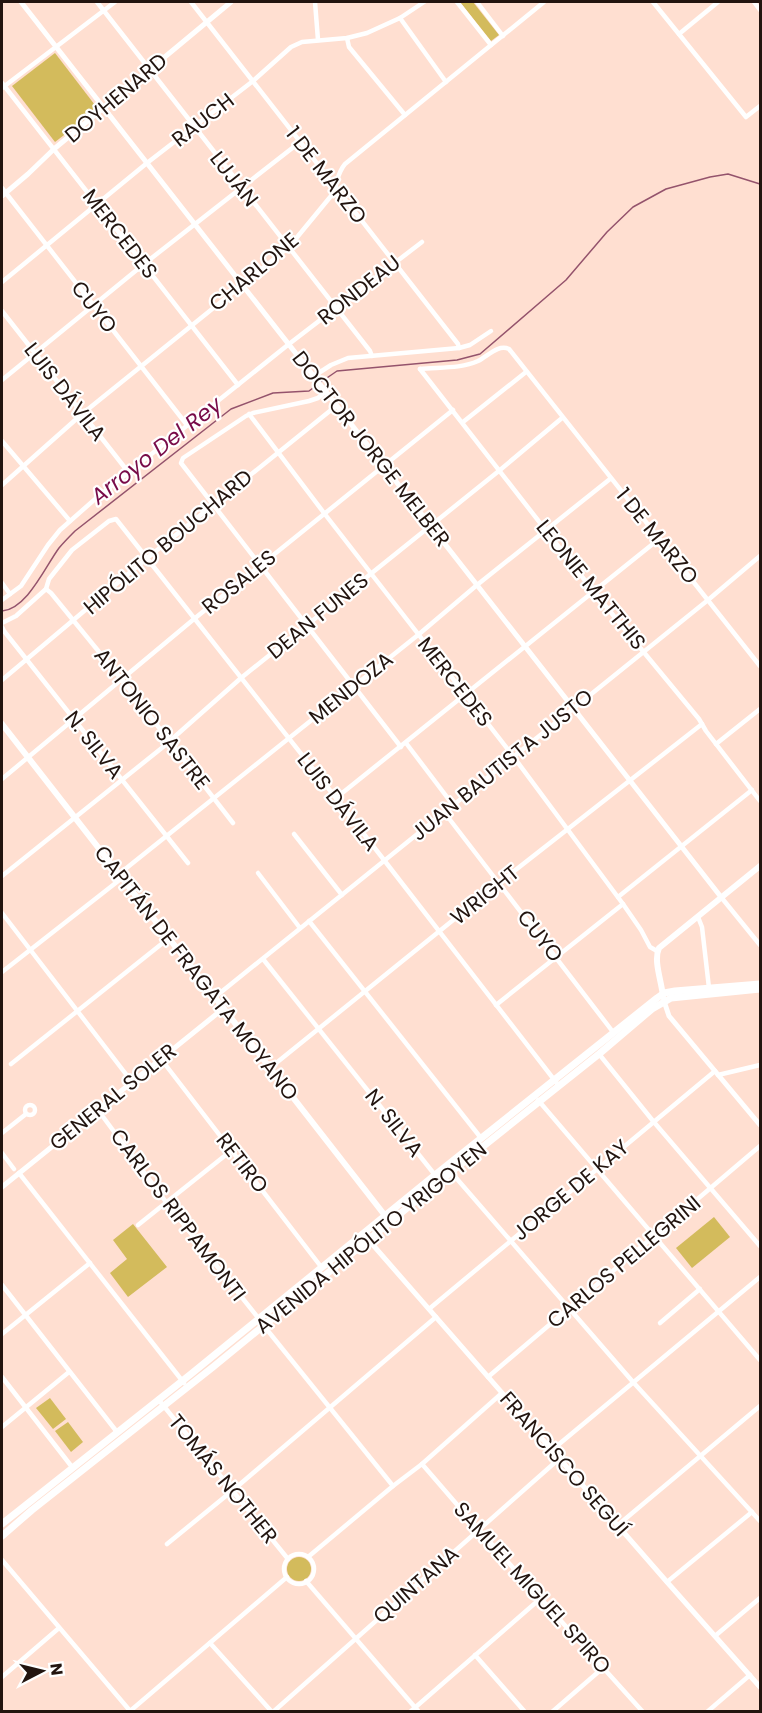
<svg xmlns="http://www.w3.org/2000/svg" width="762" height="1713" viewBox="0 0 762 1713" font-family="Poppins,sans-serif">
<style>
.green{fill:#d3bb5c}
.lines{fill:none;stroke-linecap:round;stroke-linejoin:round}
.stream{stroke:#94536c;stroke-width:1.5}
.minor{stroke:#fff;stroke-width:4.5}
.tertiary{stroke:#fff;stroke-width:5}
.secondary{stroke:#fff;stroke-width:6}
.primary{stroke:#fff;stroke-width:7}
.labels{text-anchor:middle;stroke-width:4.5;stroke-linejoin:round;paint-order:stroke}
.street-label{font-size:21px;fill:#22140f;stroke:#fff}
.water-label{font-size:22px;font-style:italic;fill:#780b49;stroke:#fff}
</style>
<rect width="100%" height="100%" fill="#ffdfd1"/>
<!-- green -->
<g class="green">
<path d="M460,2H473L499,35L491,41Z"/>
<path d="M55,53L98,109L55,142L12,86Z"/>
<path d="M714,1217L730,1237L692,1268L676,1248Z"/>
<path d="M133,1224L167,1267L128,1297L110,1273L127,1259L113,1240Z"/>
<path d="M50,1398L66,1419L53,1429L36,1408Z"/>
<path d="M68,1422L83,1442L71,1452L55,1431Z"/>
<circle cx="299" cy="1569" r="12"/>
</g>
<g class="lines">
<!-- stream -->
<g class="stream">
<path d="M321,382L337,371L457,360L480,354L566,280L607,232L633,207L666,189L710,177L728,174L760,184"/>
<path d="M2,611C27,609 45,567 59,548C64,542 70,536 75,531L231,409L273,393L309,391L317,385"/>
</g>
<!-- minor -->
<g class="minor">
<path d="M97,2L370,351L372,356"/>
<path d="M191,2L458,344L459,348"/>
<path d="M315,2L318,40"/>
<path d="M457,2L491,45"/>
<path d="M477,2L503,36"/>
<path d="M653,2L746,117L760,106"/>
<path d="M754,2L760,10"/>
<path d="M400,18L446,82"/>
<path d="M679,34L718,2"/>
<path d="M347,38L349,47L405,115"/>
<path d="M2,83L238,385"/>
<path d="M2,88L115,2"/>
<path d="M2,188L187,425"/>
<path d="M2,282L147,163L253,81L291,47L302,42L347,38L367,33L400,18L424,2"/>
<path d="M2,311L129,473"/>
<path d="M420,369L594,592L699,719L706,731L760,801"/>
<path d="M420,369C438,367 461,369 478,361C488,356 498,344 509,349L760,666"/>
<path d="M314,376L331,365L348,358L459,348L470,345L491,331"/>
<path d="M2,380L144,264L300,142"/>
<path d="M326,391L318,398L309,401L253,413L246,416L183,458L181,463L401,747"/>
<path d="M249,414L324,513L513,756L623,904L641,930L650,947L657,951"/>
<path d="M463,422L526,372"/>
<path d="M2,441L70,521"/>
<path d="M2,485L82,414L289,247L331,196C337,185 337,173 345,164L544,2"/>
<path d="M2,583L10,594"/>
<path d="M46,589L51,593L122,680L233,823"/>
<path d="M2,600L21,586L48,545L60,530L94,500L289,344L422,242"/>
<path d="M2,623L16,616L46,589L49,579L72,550L109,521L116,519L336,798L559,1086"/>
<path d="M2,627L4,631L188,863"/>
<path d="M2,680L146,559L336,406"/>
<path d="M406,743L453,805"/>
<path d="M716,744L760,709"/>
<path d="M2,779L194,619L453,410"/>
<path d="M336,798L659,539"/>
<path d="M444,812L613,1032"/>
<path d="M294,834L342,895"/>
<path d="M258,873L300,928"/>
<path d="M119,874L418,635L477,585L610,479"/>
<path d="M2,876L163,747L241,678L500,470L562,418"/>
<path d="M618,897L752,790"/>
<path d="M721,897L760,945"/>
<path d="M2,913L132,1082"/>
<path d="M698,917L702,927L709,988"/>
<path d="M309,921L481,1138"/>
<path d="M263,959L435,1175"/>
<path d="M2,972L122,878"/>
<path d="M215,997L708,600L760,556"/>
<path d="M496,1005L623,904"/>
<path d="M599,1054L653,1121L760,1246"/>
<path d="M161,1059L322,1268"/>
<path d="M11,1064L169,938"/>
<path d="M270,1068L499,883L702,724"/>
<path d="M718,1075L760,1065"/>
<path d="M538,1100L760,1360"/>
<circle cx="30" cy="1110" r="5"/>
<path d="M98,1110L166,1202L259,1319"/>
<path d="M2,1133L26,1114"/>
<path d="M2,1153L14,1169"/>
<path d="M451,1172L633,1382L760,1521"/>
<path d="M19,1173L184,1383"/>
<path d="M138,1225L232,1150"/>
<path d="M2,1285L117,1432"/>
<path d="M429,1309L715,1071"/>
<path d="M660,1323L700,1289"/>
<path d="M264,1326L393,1486"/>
<path d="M2,1334L90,1263"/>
<path d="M2,1377L72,1467"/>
<path d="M488,1377L760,1146"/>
<path d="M158,1399L288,1559"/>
<path d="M2,1427L69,1372"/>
<path d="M552,1450L760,1277"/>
<path d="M422,1464L479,1530L643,1712"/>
<path d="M618,1525L760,1406"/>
<path d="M167,1544L232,1491L436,1317"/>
<circle cx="299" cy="1569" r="15"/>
<path d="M308,1557L393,1486L422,1464L502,1393"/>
<path d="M2,1560L131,1712"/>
<path d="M306,1581L419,1712"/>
<path d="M667,1582L752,1512"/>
<path d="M715,1636L760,1598"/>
<path d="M210,1643L272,1712"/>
<path d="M475,1655L525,1712"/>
<path d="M2,1677L59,1628"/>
<path d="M129,1712L287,1577"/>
<path d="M273,1712L560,1458"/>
<path d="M410,1712L541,1598"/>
<path d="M552,1712L604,1667"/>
<path d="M707,1712L750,1675"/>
</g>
<!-- tertiary -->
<g class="tertiary">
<path d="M21,2L721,897"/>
<path d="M2,196L28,174L54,149L231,2"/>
<path d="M664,1001L669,1016L760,1125"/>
<path d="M2,1187L224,1008"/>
<path d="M366,1237L667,1582L760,1687"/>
</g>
<!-- secondary -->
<g class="secondary">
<path d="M2,724L390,1222"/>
<path d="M663,997C662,982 653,961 659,948L760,866"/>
</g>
<!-- primary -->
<g class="primary">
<path d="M2,1524L191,1374L435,1175L657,998L664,993L675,991L760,984"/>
<path d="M2,1536L32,1510L213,1367L451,1172L599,1054L652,1009L671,998L760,989"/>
</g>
</g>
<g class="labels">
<!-- street labels -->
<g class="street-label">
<text transform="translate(116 98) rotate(-40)" y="7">DOYHENARD</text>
<text transform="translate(203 120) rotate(-38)" y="7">RAUCH</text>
<text transform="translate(326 175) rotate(52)" y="7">1 DE MARZO</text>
<text transform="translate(234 179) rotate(52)" y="7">LUJÁN</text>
<text transform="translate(120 234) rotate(52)" y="7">MERCEDES</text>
<text transform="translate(254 272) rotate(-40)" y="7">CHARLONE</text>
<text transform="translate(359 290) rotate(-38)" y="7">RONDEAU</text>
<text transform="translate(94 307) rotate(52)" y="7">CUYO</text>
<text transform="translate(65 392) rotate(52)" y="7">LUIS DÁVILA</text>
<text transform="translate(371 449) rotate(52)" y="7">DOCTOR JORGE MELBER</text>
<text transform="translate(657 536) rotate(51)" y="7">1 DE MARZO</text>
<text transform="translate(168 542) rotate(-40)" y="7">HIPÓLITO BOUCHARD</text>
<text transform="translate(239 582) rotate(-39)" y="7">ROSALES</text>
<text transform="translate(591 585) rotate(51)" y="7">LEONIE MATTHIS</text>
<text transform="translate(318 616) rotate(-39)" y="7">DEAN FUNES</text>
<text transform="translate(455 682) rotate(52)" y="7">MERCEDES</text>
<text transform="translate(351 688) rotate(-39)" y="7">MENDOZA</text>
<text transform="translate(152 719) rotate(52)" y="7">ANTONIO SASTRE</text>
<text transform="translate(94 745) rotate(52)" y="7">N. SILVA</text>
<text transform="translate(502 765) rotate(-39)" y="7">JUAN BAUTISTA JUSTO</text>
<text transform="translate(338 802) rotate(52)" y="7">LUIS DÁVILA</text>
<text transform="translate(485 895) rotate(-39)" y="7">WRIGHT</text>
<text transform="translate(540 936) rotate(52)" y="7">CUYO</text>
<text transform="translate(196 973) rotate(52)" y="7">CAPITÁN DE FRAGATA MOYANO</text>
<text transform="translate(113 1097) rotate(-39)" y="7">GENERAL SOLER</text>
<text transform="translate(394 1123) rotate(52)" y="7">N. SILVA</text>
<text transform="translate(242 1163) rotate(52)" y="7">RETIRO</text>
<text transform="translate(571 1190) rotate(-40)" y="7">JORGE DE KAY</text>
<text transform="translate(178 1215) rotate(53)" y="7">CARLOS RIPPAMONTI</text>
<text transform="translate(371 1238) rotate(-39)" y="7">AVENIDA HIPÓLITO YRIGOYEN</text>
<text transform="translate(624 1262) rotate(-40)" y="7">CARLOS PELLEGRINI</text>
<text transform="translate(564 1464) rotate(49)" y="7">FRANCISCO SEGUÍ</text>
<text transform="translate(223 1479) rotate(51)" y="7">TOMÁS NOTHER</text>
<text transform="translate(416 1585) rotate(-41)" y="7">QUINTANA</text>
<text transform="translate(532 1588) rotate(48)" y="7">SAMUEL MIGUEL SPIRO</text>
</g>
<!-- water labels -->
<g class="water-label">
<text transform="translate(156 450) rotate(-38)" y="8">Arroyo Del Rey</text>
</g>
</g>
<!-- border -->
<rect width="762" height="1713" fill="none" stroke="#22140f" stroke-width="6"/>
<!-- north arrow -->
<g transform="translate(42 1671) rotate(83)" stroke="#ffffff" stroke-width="4.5" paint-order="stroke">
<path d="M0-4.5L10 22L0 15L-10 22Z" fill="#22140f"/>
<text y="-9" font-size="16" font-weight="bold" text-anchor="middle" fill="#22140f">N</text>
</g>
</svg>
